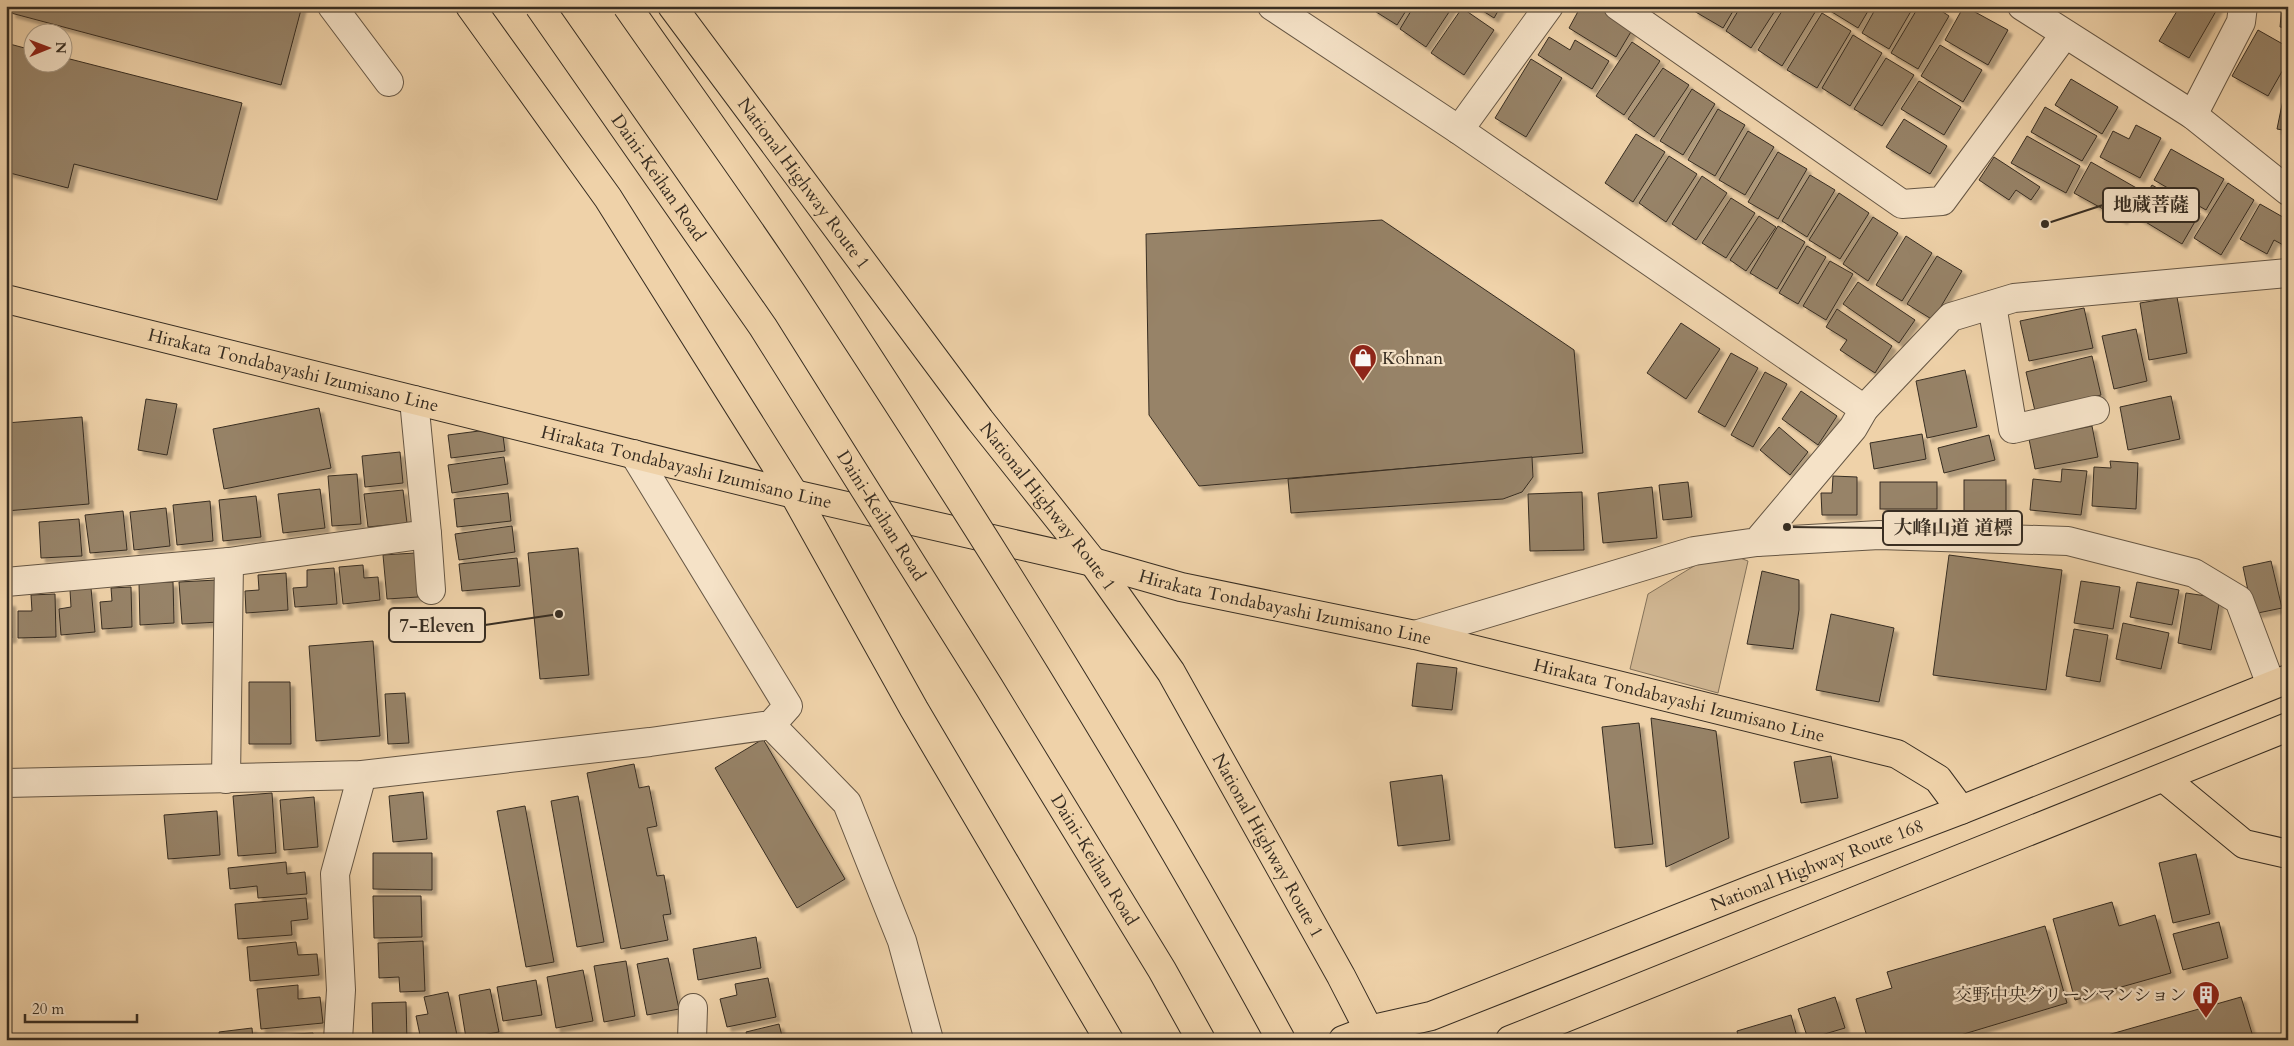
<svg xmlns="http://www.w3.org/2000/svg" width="2294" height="1046" viewBox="0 0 2294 1046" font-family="Cardo,'Noto Serif JP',serif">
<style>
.green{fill:#d0b692;stroke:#84725a}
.building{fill:#978368;stroke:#372d22;filter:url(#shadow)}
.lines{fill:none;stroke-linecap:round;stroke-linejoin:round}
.minor-casing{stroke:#655644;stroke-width:30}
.major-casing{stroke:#372d22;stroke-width:30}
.highway-casing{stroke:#372d22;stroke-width:30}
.minor{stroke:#f5e2c7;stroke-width:28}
.major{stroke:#efd2a9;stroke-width:28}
.highway{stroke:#efd2a9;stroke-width:28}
.highway-bridge-casing{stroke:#372d22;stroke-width:30;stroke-linecap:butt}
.highway-bridge{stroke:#efd2a9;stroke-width:28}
.labels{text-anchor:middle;stroke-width:4.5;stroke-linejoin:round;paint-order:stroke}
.street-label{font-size:18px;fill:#372d22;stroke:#f5e2c7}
.poi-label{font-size:18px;fill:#372d22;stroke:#f5e2c7;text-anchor:start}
.leader{fill:none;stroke:#372d22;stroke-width:2}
.callout-dot{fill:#372d22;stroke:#f5e2c7;stroke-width:2}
.callout{fill:#f5e2c7;stroke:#372d22;stroke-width:2}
.callout-label{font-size:19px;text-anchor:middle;font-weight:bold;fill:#372d22}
</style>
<defs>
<filter id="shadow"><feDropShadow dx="4.5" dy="4.5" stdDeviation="1" flood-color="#0004"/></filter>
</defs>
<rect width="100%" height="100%" fill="#efd2a9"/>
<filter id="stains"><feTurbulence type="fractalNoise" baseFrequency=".004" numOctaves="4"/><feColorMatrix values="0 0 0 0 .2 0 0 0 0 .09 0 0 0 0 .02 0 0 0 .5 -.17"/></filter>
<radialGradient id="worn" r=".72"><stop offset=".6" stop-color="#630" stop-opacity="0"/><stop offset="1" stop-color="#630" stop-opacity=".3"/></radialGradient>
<!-- green -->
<path class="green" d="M1735,556L1748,561L1718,693L1630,669L1648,594L1699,563Z"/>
<!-- building -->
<g class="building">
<path d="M12,6H302L281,85L11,13Z"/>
<path d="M1375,6H1409L1397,25L1373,10Z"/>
<path d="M1414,6H1453L1426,47L1400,29Z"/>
<path d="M1475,6H1501L1494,18Z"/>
<path d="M1581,6H1603L1635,25L1616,57L1569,28Z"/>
<path d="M1697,6H1736L1723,28L1694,11Z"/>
<path d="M1741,6H1778L1751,48L1726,31Z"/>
<path d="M1785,6H1813L1817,9L1782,66L1758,50Z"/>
<path d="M1829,6H1871L1858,28L1827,9Z"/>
<path d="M1877,6H1914L1889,49L1862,33Z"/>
<path d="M1919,6H1934L1949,16L1918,69L1891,53Z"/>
<path d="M1964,6L2008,30L1988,65L1945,40Z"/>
<path d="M2180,6H2219L2189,58L2159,41Z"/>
<path d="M2282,6H2288V28L2280,27Z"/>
<path d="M1462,8L1494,30L1464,75L1431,53Z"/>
<path d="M1822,13L1851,31L1817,88L1787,70Z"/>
<path d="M2258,30L2288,47V61L2268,96L2232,76Z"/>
<path d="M1853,35L1882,53L1850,106L1822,88Z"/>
<path d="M1549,37L1570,50L1575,40L1609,61L1592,89L1538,55Z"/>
<path d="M1632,42L1660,61L1624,115L1596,96Z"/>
<path d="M6,43L32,50V62H62V57L242,103L217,200L74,164L68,188L6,172L9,151H6Z"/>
<path d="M1940,45L1982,70L1963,102L1921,76Z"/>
<path d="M1886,58L1914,75L1882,126L1854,109Z"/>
<path d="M1531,59L1562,78L1526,137L1495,118Z"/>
<path d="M1663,68L1689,85L1654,137L1628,119Z"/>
<path d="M2071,79L2118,107L2102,134L2055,105Z"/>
<path d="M2287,80H2288V131L2277,129Z"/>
<path d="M1919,81L1961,107L1944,135L1901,109Z"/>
<path d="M1692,89L1715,104L1683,155L1660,141Z"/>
<path d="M2045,107L2097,136L2082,161L2031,132Z"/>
<path d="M1718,109L1745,125L1715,176L1688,160Z"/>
<path d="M1904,119L1947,146L1930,174L1886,147Z"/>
<path d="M2136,125L2161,138L2140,178L2100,157L2113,131L2129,139Z"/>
<path d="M1748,131L1774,147L1745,195L1719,180Z"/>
<path d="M1636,134L1665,152L1633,202L1605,183Z"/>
<path d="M2027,136L2080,166L2066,193L2011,163Z"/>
<path d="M2171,149L2224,179L2206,210L2154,180Z"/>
<path d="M1778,152L1807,169L1778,219L1748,202Z"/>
<path d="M1669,156L1697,174L1666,222L1639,203Z"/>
<path d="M1994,157L2040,187L2031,200L2016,190L2009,200L1979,180Z"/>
<path d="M2091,162L2140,190L2123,220L2074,193Z"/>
<path d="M1810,175L1835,190L1807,237L1782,221Z"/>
<path d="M1702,176L1727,193L1696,240L1672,224Z"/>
<path d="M2228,183L2254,200L2221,255L2194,238Z"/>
<path d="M2152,185L2200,213L2182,244L2134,215Z"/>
<path d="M1839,193L1869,213L1840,259L1809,240Z"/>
<path d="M1731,198L1755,213L1726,258L1702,243Z"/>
<path d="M2260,204L2288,220L2287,247L2274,240L2267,254L2240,239Z"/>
<path d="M1759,216L1776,227L1746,271L1730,260Z"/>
<path d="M1873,217L1898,233L1868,281L1843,264Z"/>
<path d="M1382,220L1574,350L1583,453L1199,486L1149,415L1146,234Z"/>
<path d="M1778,226L1805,242L1777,289L1750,273Z"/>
<path d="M1906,236L1932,253L1902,301L1876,285Z"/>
<path d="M1807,246L1826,257L1798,304L1779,293Z"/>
<path d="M1937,256L1962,271L1933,320L1907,304Z"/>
<path d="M1830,261L1853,274L1826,320L1803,306Z"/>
<path d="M1858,282L1915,320L1899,343L1843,304Z"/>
<path d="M2177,297L2187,353L2149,360L2140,303Z"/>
<path d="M2084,308L2093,348L2029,361L2020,321Z"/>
<path d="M1837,309L1892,346L1875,373L1840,350L1847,340L1826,327Z"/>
<path d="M1681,323L1720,349L1686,399L1647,373Z"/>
<path d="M2136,329L2147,381L2114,389L2102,336Z"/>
<path d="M1731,353L1758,368L1725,427L1698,412Z"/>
<path d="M2092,356L2101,395L2035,411L2026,372Z"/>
<path d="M1965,370L1977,427L1927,438L1916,381Z"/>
<path d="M1765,372L1787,384L1753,447L1731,435Z"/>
<path d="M1801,391L1837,416L1818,445L1782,419Z"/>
<path d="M2171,396L2180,439L2128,450L2120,407Z"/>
<path d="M146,399L177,404L167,455L138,450Z"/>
<path d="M319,408L331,468L224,489L213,429Z"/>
<path d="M82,417L89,504L6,511V423Z"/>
<path d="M2092,426L2098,457L2035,469L2029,439Z"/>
<path d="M1779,427L1808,452L1790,475L1760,450Z"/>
<path d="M502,428L505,451L451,458L448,435Z"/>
<path d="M1922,434L1926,459L1874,469L1870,443Z"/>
<path d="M1989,435L1995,460L1944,473L1938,448Z"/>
<path d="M400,452L403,483L365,487L362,456Z"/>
<path d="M504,457L508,484L452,493L448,465Z"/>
<path d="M1532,457L1533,477L1522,492L1503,499L1291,513L1288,479Z"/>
<path d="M2110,461L2138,463L2136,509L2092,506L2094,467L2111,468Z"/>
<path d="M2062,469L2087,471L2081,515L2030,510L2033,479L2061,482Z"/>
<path d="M357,474L361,524L332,526L328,476Z"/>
<path d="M1833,476L1857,477V515H1822L1821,493H1832Z"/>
<rect x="1964" y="480" width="42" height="32"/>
<path d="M1688,482L1692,517L1663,520L1659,485Z"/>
<rect x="1880" y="482" width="57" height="27"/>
<path d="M1652,487L1657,538L1603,543L1598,493Z"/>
<path d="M320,489L325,528L283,533L278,494Z"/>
<path d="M403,490L407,523L368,527L364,494Z"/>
<path d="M1582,492L1584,550L1530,551L1528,494Z"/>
<path d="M508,493L511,521L457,527L454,499Z"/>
<path d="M256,496L261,537L223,541L219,500Z"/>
<path d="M210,501L213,541L177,545L173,505Z"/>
<path d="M166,508L170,546L134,550L130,512Z"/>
<path d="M123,511L127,550L90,553L85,515Z"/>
<path d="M79,519L82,556L41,558L39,522Z"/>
<path d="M512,526L515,552L459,560L455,534Z"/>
<path d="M578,548L589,675L540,679L528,553Z"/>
<path d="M415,553L418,597L387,599L383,555Z"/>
<path d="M1949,555L2062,570L2046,690L1933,675Z"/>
<path d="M517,558L520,586L462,591L459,564Z"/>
<path d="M2271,561L2282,608L2253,614L2243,567Z"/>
<path d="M363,565L364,578L378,577L380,600L343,604L339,567Z"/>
<path d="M334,568L337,604L295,607L293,588L307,587V570Z"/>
<path d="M1762,571L1799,580V610L1793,649L1747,644Z"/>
<path d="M286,573L288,610L246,613L245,591L259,590L258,575Z"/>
<path d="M217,580L219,622L182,624L179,582Z"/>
<path d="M2081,581L2120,587L2113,629L2074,623Z"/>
<path d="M173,582L174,623L140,625L139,583Z"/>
<path d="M2137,582L2179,590L2172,625L2130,617Z"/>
<path d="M131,587L132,627L102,629L100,602L112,601L111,588Z"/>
<path d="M91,588L95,632L61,635L59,609L71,607L70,590Z"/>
<path d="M2186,593L2220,598L2211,650L2178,643Z"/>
<path d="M55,594L56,637L18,638V611H32L31,595Z"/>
<path d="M6,602H11L12,638L6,639Z"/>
<path d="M1831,614L1894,628L1879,702L1816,690Z"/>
<path d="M2123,623L2169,633L2161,669L2116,659Z"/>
<path d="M2074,629L2108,635L2100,682L2066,676Z"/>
<path d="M373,641L380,736L316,741L309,646Z"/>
<path d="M1417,663L1457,668L1452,710L1412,706Z"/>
<path d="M249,682H290L291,744H249Z"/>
<path d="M405,693L409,743L388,744L385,694Z"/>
<path d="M1651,718L1716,731L1729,838L1666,867Z"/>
<path d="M1639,723L1653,844L1615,848L1602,727Z"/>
<path d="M763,739L845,879L797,908L715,768Z"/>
<path d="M1831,756L1838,798L1801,803L1794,762Z"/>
<path d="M634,764L639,788L649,786L657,826L647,828L657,876L664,875L671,914L663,915L668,940L621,949L587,773Z"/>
<path d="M1442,775L1450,840L1398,846L1390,782Z"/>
<path d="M423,792L427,839L393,842L389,796Z"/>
<path d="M272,793L276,853L238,856L233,796Z"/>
<path d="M578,796L604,942L577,947L551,801Z"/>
<path d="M314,797L318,847L284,850L280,800Z"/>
<path d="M525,806L554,962L526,967L497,811Z"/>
<path d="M217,811L220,855L168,859L164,815Z"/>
<path d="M373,853H432V890L373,889Z"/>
<path d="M2196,854L2210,914L2173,923L2159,863Z"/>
<path d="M286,862L287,874L305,872L307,894L258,898L257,886L230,889L228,868Z"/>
<path d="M373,896H421L422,937L374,938Z"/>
<path d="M306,898L308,919L291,921L292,935L238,939L235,904Z"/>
<path d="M2112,902L2119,926L2155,915L2171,973L2075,1000L2053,919Z"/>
<path d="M2219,922L2228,958L2183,970L2173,934Z"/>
<path d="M2045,926L2067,1003L1944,1040H1868L1856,999L1892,988L1887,972Z"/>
<path d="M756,937L761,968L698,980L693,949Z"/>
<path d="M423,941L425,991L400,992L399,977L379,978L378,943Z"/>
<path d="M296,942L298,955L317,954L319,975L250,981L247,947Z"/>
<path d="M668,958L679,1009L647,1015L637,964Z"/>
<path d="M626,961L635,1016L604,1022L594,966Z"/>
<path d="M583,970L593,1021L556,1028L547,977Z"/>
<path d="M768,978L776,1017L727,1027L720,999L737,995L735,984Z"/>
<path d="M536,980L542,1015L503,1021L497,987Z"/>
<path d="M298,985V999L320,997L323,1023L261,1029L257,989Z"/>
<path d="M490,989L499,1032L466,1038L459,995Z"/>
<path d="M448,992L458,1040H421L416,1016L428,1014L424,997Z"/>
<path d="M1835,997L1845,1028L1808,1039L1798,1009Z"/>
<path d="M2241,997L2254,1040H2090Z"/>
<path d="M406,1002L407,1040H373L372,1003Z"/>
<path d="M1791,1015L1797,1037L1786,1040H1739L1737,1031Z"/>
<path d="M779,1024L783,1040H748L746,1032Z"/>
<path d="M252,1028L253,1040H220L219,1032Z"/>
<path d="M313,1033L314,1040H262L261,1036Z"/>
</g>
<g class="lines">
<defs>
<g id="minor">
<path d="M332,6L389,82"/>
<path d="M1272,6L1459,130L1864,409"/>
<path d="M1618,6L1902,204L1942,201L2065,34"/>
<path d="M2022,6L2193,115L2288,191"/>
<path d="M2193,115L2241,22L2243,6"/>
<path d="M1459,130L1549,6"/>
<path d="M1992,305L2013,429L2095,410"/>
<path d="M427,534L431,590"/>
<path d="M1757,542L1879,535L2068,541L2194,573L2239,600L2271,685"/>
<path d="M6,582L229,562L427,534L414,400"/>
<path d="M1415,635L1694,551L1757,542L1853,428L1864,409L1951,317L2014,298L2288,273"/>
<path d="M771,725L847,803L902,941L929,1040"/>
<path d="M226,779L229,562"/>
<path d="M6,783L362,775L650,742L771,725L788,706L634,454"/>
<path d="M338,1040L341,990L335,874L362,775"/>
<path d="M692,1040L693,1008"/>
</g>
<g id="major">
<path id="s1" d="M6,299L794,494L1093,562L1181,587L1415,635L1897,754L1938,779L1961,810"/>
<path d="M2164,778L2244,844L2288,854"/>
</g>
<g id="highway">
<path d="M470,6L608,198L794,494L914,709L1109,1040"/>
<path id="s2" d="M672,6L980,420L1093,562L1171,672L1341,976L1374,1040"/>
<path id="s3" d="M1343,1040L1369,1030L1431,1016L1753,889L1961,810L2288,679"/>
<path d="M1510,1040L2288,727"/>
</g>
</defs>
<!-- minor casing -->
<use href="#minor" class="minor-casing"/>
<!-- major casing -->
<use href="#major" class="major-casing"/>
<!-- highway casing -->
<use href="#highway" class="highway-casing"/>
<!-- minor -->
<use href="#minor" class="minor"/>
<!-- major -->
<use href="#major" class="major"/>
<!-- highway -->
<use href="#highway" class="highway"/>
<defs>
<g id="highway-bridge">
<path id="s4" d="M539,6L763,327L989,687L1162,970L1201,1040"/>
<path d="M627,6C694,102 763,196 827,294C986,537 1142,784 1281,1040"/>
</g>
</defs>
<!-- highway-bridge casing -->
<use href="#highway-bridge" class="highway-bridge-casing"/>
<!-- highway-bridge -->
<use href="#highway-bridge" class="highway-bridge"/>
</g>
<!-- icons -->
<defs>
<symbol id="shop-pin" viewBox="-11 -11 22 30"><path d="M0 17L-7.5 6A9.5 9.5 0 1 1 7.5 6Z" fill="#8f2418" stroke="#f5e2c7"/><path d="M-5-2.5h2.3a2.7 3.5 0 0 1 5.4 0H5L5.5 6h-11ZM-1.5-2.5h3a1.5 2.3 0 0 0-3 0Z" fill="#fff"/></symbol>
<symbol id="building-pin" viewBox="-11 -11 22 30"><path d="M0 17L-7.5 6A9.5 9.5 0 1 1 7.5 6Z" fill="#8f2418" stroke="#f5e2c7"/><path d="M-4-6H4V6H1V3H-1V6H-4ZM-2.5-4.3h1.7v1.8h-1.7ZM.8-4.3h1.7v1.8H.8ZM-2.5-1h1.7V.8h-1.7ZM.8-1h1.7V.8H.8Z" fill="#fff"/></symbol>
</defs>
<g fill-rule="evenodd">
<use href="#shop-pin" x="1347" y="342" width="32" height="43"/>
<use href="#building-pin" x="2190" y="979" width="32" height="43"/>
</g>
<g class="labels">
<!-- street labels -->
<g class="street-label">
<text dy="6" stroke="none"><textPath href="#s4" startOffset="209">Daini-Keihan Road</textPath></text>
<text dy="6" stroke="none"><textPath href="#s2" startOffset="221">National Highway Route 1</textPath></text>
<text dy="6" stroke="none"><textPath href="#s1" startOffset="296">Hirakata Tondabayashi Izumisano Line</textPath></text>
<text dy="6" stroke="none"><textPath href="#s1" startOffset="701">Hirakata Tondabayashi Izumisano Line</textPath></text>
<text dy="6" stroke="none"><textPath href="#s2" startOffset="626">National Highway Route 1</textPath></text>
<text dy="6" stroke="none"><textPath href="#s4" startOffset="614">Daini-Keihan Road</textPath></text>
<text dy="6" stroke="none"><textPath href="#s1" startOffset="1316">Hirakata Tondabayashi Izumisano Line</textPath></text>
<text dy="6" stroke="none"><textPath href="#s1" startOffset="1721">Hirakata Tondabayashi Izumisano Line</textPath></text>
<text dy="6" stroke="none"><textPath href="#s2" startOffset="1031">National Highway Route 1</textPath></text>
<text dy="6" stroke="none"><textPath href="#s4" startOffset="1019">Daini-Keihan Road</textPath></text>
<text dy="6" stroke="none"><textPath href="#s3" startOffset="506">National Highway Route 168</textPath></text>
</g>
<!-- poi labels -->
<g class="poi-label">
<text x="1382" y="364">Kohnan</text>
<text x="2187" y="1001" text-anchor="end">交野中央グリーンマンション</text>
</g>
</g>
<!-- callouts -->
<path class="leader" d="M2045 224L2103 205M1787 527L1883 528M559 614L485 625"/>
<g class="callout-dot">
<circle cx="2045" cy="224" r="5"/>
<circle cx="1787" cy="527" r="5"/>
<circle cx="559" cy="614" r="5"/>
</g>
<g class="callout">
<rect x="2103" y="188" width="96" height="34" rx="5"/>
<rect x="1883" y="511" width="139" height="34" rx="5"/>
<rect x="389" y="608" width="96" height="34" rx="5"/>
</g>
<g class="callout-label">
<text x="2151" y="211">地蔵菩薩</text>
<text x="1953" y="534">大峰山道 道標</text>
<text x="437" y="632">7-Eleven</text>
</g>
<!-- margin -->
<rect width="2294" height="1046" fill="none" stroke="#efd2a9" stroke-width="25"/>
<rect x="8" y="8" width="2279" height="1031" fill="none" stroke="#372d22" stroke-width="2.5"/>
<rect x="12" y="12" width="2269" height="1021" fill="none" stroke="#372d22"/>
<!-- north arrow -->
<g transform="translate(48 48) rotate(89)"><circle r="24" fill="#f5e2c7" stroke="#a99a85"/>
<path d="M0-4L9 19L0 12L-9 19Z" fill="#8f2418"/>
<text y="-8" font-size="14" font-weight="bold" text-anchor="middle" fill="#372d22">N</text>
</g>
<!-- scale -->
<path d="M25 1014v8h112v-8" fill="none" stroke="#372d22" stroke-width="2.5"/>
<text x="32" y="1014" font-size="15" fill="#372d22" stroke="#f5e2c7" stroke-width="4" paint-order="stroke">20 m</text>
<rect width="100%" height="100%" filter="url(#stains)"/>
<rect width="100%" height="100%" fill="url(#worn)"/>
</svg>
